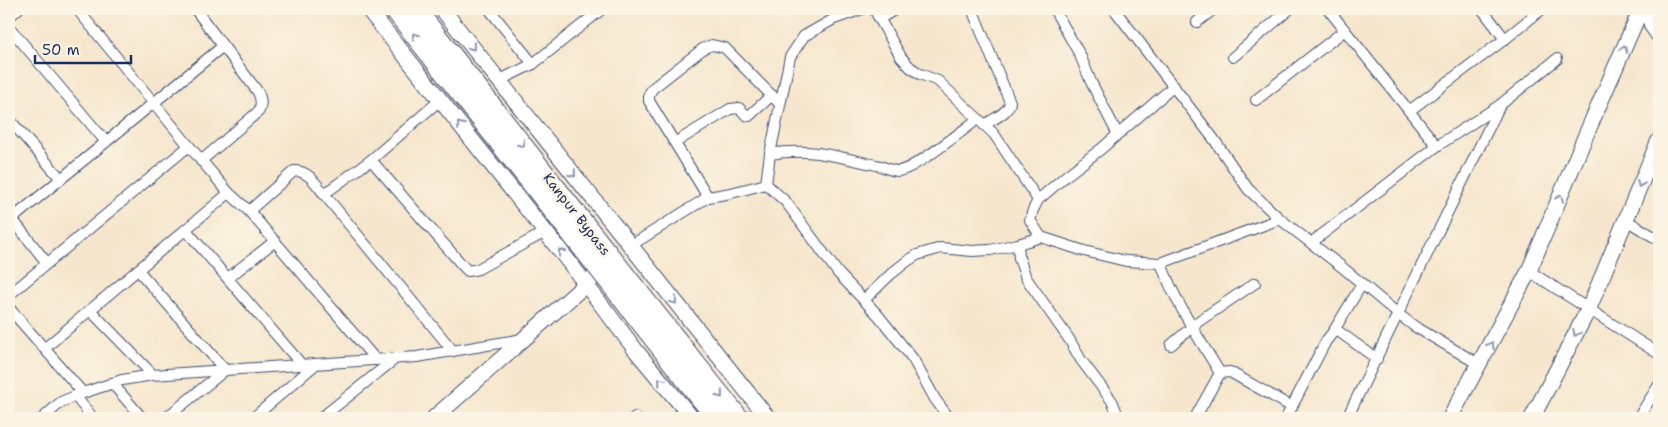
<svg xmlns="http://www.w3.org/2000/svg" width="1668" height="427" viewBox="0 0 1668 427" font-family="'Shantell Sans',sans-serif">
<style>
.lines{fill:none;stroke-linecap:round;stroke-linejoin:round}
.street-casing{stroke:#3c4a6f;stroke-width:12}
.secondary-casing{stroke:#3c4a6f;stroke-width:17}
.street{stroke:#fff;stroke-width:10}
.secondary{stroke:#fff;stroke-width:15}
.highway-bridge-casing{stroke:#3c4a6f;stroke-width:21;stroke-linecap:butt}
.highway-bridge{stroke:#fff;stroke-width:19}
.oneway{stroke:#8d97ae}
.labels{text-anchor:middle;stroke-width:5;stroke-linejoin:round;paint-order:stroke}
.street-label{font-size:14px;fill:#1b2f5e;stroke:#fcf5e5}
</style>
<rect width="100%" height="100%" fill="#fcf5e5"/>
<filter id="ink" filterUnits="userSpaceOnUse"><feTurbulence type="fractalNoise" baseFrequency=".02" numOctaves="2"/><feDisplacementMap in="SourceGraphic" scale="10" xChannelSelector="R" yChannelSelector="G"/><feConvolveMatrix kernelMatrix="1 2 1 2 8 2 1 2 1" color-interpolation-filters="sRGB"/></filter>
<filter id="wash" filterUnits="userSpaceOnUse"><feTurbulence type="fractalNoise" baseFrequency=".0096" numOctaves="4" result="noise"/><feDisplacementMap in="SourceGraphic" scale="20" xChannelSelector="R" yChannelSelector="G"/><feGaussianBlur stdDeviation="1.12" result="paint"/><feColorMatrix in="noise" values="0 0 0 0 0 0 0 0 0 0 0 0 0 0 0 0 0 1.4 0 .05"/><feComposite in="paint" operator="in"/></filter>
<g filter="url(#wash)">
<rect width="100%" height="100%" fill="#f6e6cd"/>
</g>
<g filter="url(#ink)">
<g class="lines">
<defs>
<g id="street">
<path d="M77,9L189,146L229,193L249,211L376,360"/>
<path d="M195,9L258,92C261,99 262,104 259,111L201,161"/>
<path d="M489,9L533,64"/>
<path d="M874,9L901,57L910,67L920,74L938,81L994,134L1038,200"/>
<path d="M972,9L1010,102C1009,113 993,119 984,125"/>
<path d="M1054,9L1080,55L1091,82L1118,135"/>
<path d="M1114,9L1213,138L1248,189L1280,219L1342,267L1398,314L1414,326L1480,365"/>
<path d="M1328,9L1437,146"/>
<path d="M1482,9L1505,39L1542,9"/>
<path d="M9,17L18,9"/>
<path d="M879,19L896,9"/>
<path d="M1197,22L1214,9"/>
<path d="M9,27L106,142"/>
<path d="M1233,57L1290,9"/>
<path d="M498,81L533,64L602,9"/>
<path d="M1256,100L1345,30"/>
<path d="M1409,111L1505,39"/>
<path d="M9,119L61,179"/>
<path d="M676,142L730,109L739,108L746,115L749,116L772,95"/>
<path d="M770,154C808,147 839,157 876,165C883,166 891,171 898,171C914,170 963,130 978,119"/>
<path d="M371,160L463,266L468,271L478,269L545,232"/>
<path d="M766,184L770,154L790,57L804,36L834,19L862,9"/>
<path d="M324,194L453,351"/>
<path d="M708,197L649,101V94L653,88L704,48L712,45L725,48L780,104"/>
<path d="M249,211L294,171C308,170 316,184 324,194L371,160L440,100"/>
<path d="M9,215L47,263"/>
<path d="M12,219L223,46"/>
<path d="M1626,220L1659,240"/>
<path d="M186,230L302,365"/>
<path d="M1041,237L1030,220L1033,210L1038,200L1067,175L1101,149L1174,86"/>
<path d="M1311,243L1437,146L1500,105L1557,59"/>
<path d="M1018,244L1019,258L1026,278L1069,339L1081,360L1112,401L1119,418"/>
<path d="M630,246L708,197L731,193L766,184L786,202L838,273L878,315L913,359L935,399L949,418"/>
<path d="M1161,263C1175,302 1198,337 1220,373"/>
<path d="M138,270L225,370L166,418"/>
<path d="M1529,271L1659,354"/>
<path d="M228,278L275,241"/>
<path d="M9,295L189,146"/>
<path d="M864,300L891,274L906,262L917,255L941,248L972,251L990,250L1018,244L1041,237L1084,251L1126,261L1161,263L1280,219"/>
<path d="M9,308L83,393"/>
<path d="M90,310L153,375"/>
<path d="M1333,332L1362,284"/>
<path d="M1171,345L1199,321L1255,283"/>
<path d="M45,348L229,193"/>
<path d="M112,383L142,418"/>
<path d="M75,396L93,418"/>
<path d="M43,418L61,402L83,393L122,380L153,375L417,357L523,339"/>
<path d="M253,418L316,364"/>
<path d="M321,418L396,358"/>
<path d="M634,418L635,417"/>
<path d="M1195,418L1220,373L1230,372L1292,407"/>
<path d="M1286,418L1326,341L1333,332L1338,331L1377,359"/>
<path d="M1347,418L1500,105"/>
<path d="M1638,418L1659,385"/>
</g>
<g id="secondary">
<path d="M368,9L569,262L637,352L692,418"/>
<path d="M442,9L768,418"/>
<path d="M1647,9L1652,26L1659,36"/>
<path d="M434,418L593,278"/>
<path d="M1450,418L1529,271L1585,137L1641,9"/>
<path d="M1532,418L1589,308L1659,140"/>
</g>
</defs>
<!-- street casing -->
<use href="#street" class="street-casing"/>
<!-- secondary casing -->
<use href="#secondary" class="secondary-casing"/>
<!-- street -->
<use href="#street" class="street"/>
<!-- secondary -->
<use href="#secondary" class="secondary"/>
<defs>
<g id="highway-bridge">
<path d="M394,9L716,418"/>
<path d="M416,9L572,208L739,418"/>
</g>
</defs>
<!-- highway-bridge casing -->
<use href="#highway-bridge" class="highway-bridge-casing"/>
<!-- highway-bridge -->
<use href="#highway-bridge" class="highway-bridge"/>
</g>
<!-- one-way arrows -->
<defs><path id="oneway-chevron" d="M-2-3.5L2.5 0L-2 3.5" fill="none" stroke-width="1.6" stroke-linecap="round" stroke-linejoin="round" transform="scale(1.25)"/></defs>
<g class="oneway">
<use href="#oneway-chevron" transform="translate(415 36) rotate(-128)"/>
<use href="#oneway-chevron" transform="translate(472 47) rotate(52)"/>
<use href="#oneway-chevron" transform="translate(1624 49) rotate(-66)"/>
<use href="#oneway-chevron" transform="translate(460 125) rotate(-129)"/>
<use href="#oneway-chevron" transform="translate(522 144) rotate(52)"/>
<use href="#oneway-chevron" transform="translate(573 174) rotate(51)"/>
<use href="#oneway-chevron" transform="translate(1640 184) rotate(113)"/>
<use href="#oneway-chevron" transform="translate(1560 198) rotate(-67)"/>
<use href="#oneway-chevron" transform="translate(561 252) rotate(-128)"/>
<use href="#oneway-chevron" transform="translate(674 301) rotate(51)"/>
<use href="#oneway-chevron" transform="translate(1576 333) rotate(117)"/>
<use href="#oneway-chevron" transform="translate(1491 345) rotate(-62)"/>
<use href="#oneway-chevron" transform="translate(661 381) rotate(-130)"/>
<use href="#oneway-chevron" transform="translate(720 395) rotate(51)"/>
</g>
</g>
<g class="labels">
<!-- street labels -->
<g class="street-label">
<text transform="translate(577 214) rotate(52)" y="5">Kanpur Bypass</text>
</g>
</g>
<!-- margin -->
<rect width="1668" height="427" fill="none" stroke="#fcf5e5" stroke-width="30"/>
<!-- scale -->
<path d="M35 55v8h96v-8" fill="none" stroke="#1b2f5e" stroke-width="2.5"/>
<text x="42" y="55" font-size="15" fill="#1b2f5e" stroke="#fcf5e5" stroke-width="4" paint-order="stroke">50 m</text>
</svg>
